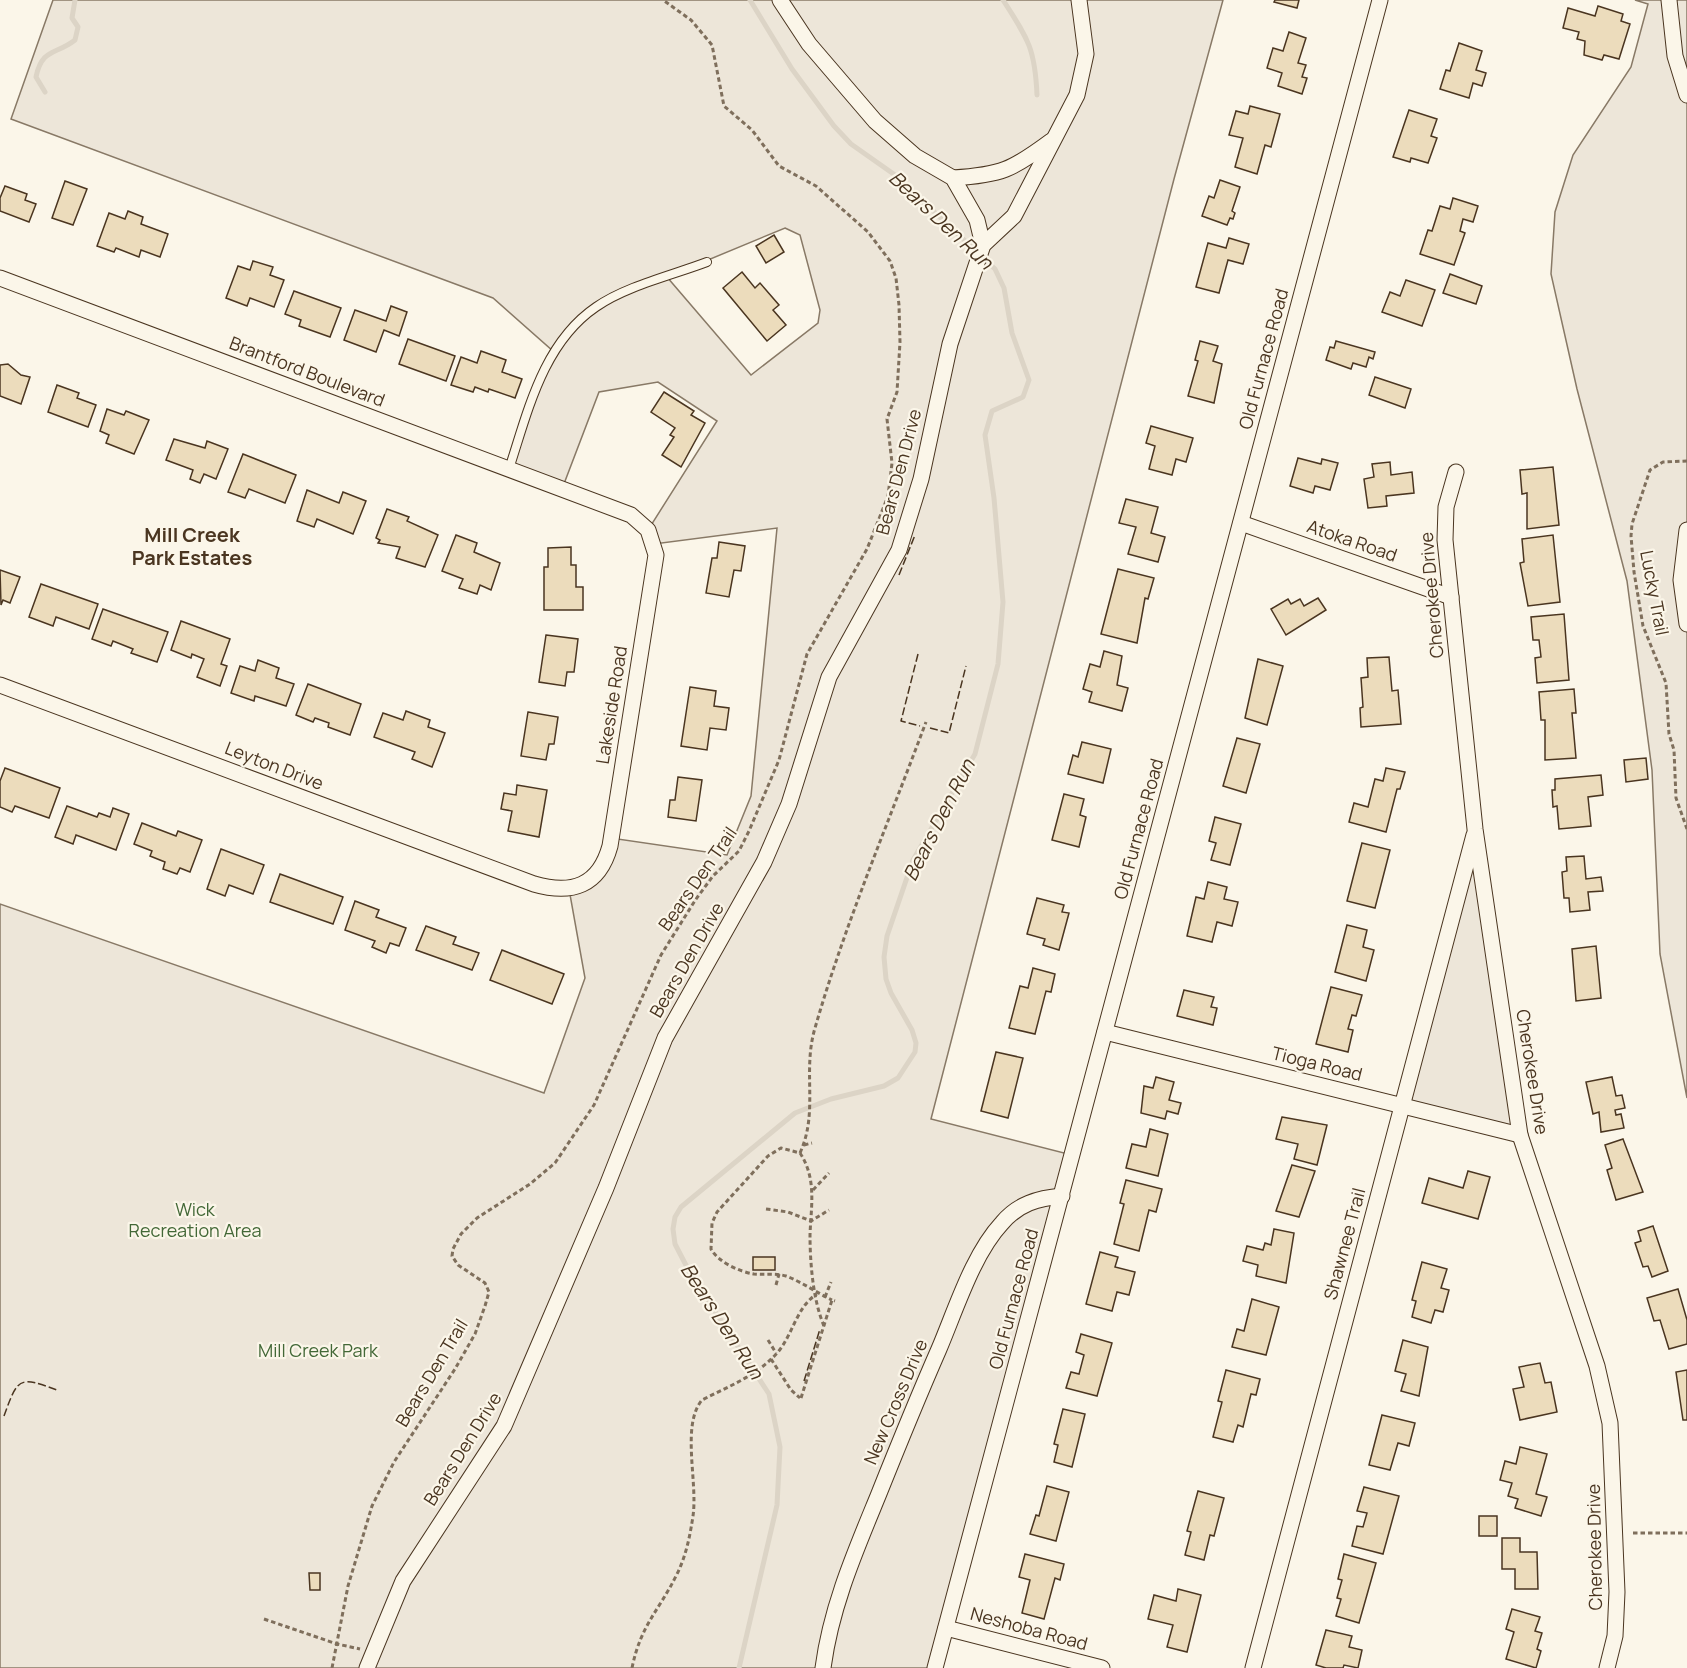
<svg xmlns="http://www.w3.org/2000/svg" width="1687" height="1668" viewBox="0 0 1687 1668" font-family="Manrope,sans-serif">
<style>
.green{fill:#ede6d9;stroke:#887966;stroke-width:1.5;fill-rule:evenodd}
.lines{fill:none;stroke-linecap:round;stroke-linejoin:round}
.stream{stroke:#dcd4c6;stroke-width:5}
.building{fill:#ecdcbc;stroke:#4a3520;stroke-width:1.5}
.lane-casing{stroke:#4a3520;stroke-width:10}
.street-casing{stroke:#4a3520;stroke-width:17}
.path{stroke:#7f6f5c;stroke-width:3;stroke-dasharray:4.5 3;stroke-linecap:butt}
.lane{stroke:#fbf6e9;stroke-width:8}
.street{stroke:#fbf6e9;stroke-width:15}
.fence{stroke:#4a3520;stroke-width:1.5;stroke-dasharray:8 3;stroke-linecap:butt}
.labels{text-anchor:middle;stroke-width:4.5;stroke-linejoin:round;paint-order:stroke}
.street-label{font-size:18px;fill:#4a3520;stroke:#fbf6e9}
.park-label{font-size:18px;fill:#436837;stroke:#fbf6e9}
.water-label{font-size:20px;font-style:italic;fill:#4a3520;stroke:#fbf6e9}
.neighbourhood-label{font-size:20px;font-weight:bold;fill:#4a3520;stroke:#fbf6e9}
</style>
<rect width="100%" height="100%" fill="#fbf6e9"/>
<!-- green -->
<g class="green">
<path d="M53,0H1223L1174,179L931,1119L1072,1155L935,1668H0V904L544,1093L585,978L569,889L581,885L611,838L727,855L751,796L777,528L654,544L648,530L717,421L658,382L599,392L562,489L509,469L538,384L554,352L493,298L11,119ZM785,228L800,235L820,310L818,323L751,375L667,277Z"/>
<path d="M1635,0H1687V1098L1660,954L1652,770L1627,581L1577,389L1551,274L1555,212L1573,155L1631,67L1648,4Z"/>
<path d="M1475,829L1520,1135L1402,1105Z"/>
</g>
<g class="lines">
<!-- stream -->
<g class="stream">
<path d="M1003,0C1028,39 1035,48 1037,95"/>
<path d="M45,92L36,77C42,48 56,55 75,40L78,27L72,18L75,0"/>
<path d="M739,1668L777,1505L780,1447L769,1394L690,1273L675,1244L673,1229L675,1217L681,1207L795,1113L831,1099L884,1086L898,1078L915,1052L916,1043L912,1030L891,993L886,979L884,957L887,936L913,860L975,754L998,664L1003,602L994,498L985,435L992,411L1023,397L1029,380L1012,333L1004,288L995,269L895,175L851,144L834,126L792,69L750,0"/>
</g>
</g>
<!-- building -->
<g class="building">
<path d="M1275,0H1299L1297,8L1274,2Z"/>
<path d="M1598,6L1623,14L1621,21L1630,24L1619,59L1604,55L1602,60L1584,55L1585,41L1577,39L1579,32L1563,28L1568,8L1595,16Z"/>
<path d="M1289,32L1306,38L1298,63L1306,65L1302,77L1307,78L1302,94L1278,86L1282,73L1267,68L1273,48L1283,51Z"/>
<path d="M1459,43L1482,51L1476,70L1486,73L1482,86L1473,83L1469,98L1440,89L1446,70L1450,71Z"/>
<path d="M1250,106L1280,114L1271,147L1265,145L1257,174L1235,167L1243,138L1229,135L1236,111L1248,114Z"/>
<path d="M1409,110L1437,119L1431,136L1437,138L1428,163L1411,158L1410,162L1393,157Z"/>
<path d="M1220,180L1240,187L1232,211L1235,213L1233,219L1230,218L1227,225L1202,216L1209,196L1214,198Z"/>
<path d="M65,181L87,189L73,225L52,218Z"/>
<path d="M5,186L27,194L25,200L36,204L29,222L0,211V198Z"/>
<path d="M1453,198L1478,206L1473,222L1463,219L1460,231L1465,233L1454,265L1420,254L1428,230L1432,231L1440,206L1450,209Z"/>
<path d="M128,211L143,217L141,224L168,234L160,257L141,250L139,257L116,248L114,252L97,246L109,213L125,219Z"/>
<path d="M774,235L784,252L766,263L756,246Z"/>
<path d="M1229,238L1249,244L1243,264L1228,260L1219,293L1196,287L1208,243L1226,248Z"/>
<path d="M253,261L273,267L270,275L284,280L274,307L250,298L247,306L226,298L238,266L250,270Z"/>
<path d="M742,272L755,288L760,283L779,305L773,310L786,325L767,341L723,288Z"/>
<path d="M1450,274L1482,286L1476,304L1443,293Z"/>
<path d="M1406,280L1435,290L1422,326L1382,312L1390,292L1400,296Z"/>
<path d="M294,291L341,308L330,337L299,326L301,320L285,314Z"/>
<path d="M391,306L407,312L399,336L384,330L376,352L344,340L355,310L386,321Z"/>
<path d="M408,339L455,356L446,381L399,364Z"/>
<path d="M1200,341L1218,346L1213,361L1222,364L1214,403L1188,396L1198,361L1195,360Z"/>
<path d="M1336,341L1375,352L1373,359L1369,357L1366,367L1353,363L1351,369L1326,360L1330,347L1334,348Z"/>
<path d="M481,351L506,360L502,372L522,379L515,398L489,389L488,392L475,387L473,392L451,385L461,357L477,363Z"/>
<path d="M8,364L21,375L30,377L21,404L0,396V365Z"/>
<path d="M1375,377L1411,389L1405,408L1369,395Z"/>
<path d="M57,385L79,393L77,398L96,405L88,427L48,412Z"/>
<path d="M664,392L694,411L691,415L705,423L681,467L662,455L674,437L670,435L675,428L651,412Z"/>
<path d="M107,409L124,415L126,411L149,420L134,454L106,443L109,435L100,431Z"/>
<path d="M1151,426L1193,438L1186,462L1176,459L1172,475L1149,469L1155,446L1146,443Z"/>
<path d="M174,439L205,448L207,441L228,449L216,479L204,474L200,483L190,479L193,470L166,460Z"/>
<path d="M243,454L296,475L285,503L249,489L245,498L228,492Z"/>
<path d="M1298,458L1321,464L1322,459L1338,463L1330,490L1315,486L1313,493L1290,486Z"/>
<path d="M1390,462L1391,475L1412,472L1414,493L1386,496L1387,506L1368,508L1364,479L1374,477L1372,464Z"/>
<path d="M1553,467L1559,525L1527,529V493L1522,494L1520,470Z"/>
<path d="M307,490L339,503L343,492L366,501L353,534L317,519L314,527L297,521Z"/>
<path d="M1126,499L1158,507L1151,533L1165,537L1158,562L1128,554L1136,527L1119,523Z"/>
<path d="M387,509L409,517L407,521L438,535L425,567L396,558L400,547L378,543L380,540L376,538Z"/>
<path d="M456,535L477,543L474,552L500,563L491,590L480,585L477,594L459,588L463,579L442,571Z"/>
<path d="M1553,535L1560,602L1528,606L1520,563L1524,562L1522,539Z"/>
<path d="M719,542L745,546L741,571L734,570L729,597L706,593L712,558H717Z"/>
<path d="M571,547V565H576V587H583V610H544V567H548V548Z"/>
<path d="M1118,569L1154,578L1148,599L1145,598L1137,643L1101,634Z"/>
<path d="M0,570L20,577L10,603L3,600L1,605Z"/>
<path d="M41,584L98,604L89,629L56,617L53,626L29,617Z"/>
<path d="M1318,598L1326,610L1286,635L1271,609L1288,599L1291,604L1300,599L1304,606Z"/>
<path d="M103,609L168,632L157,662L131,653L133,649L113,641L111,646L92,639Z"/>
<path d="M1564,614L1569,680L1537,683L1535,658L1541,657L1539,640H1533L1531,617Z"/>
<path d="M181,621L230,639L221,664L227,666L220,686L197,677L204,659L192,654L191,658L171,650Z"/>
<path d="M546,635L578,639L574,672H567L565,686L539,682Z"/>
<path d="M1104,651L1122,656L1117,685L1128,688L1122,711L1089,702L1092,692L1083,689L1090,664L1100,667Z"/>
<path d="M1389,657L1392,691L1398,690L1401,724L1361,727L1360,708L1363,707L1361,678L1368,677L1367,658Z"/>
<path d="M1258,659L1283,666L1267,725L1245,718Z"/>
<path d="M258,660L279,668L276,678L294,684L286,706L255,696L254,701L231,693L240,666L255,671Z"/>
<path d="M308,684L361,704L350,735L328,727L329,723L315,718L313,722L296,715Z"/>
<path d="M690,687L716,691L714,706L729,708L726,730L710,728L707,750L681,746Z"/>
<path d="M1574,689L1576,713H1572L1576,758L1545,760V720H1541L1539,692Z"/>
<path d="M406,711L430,720L428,727L445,733L432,767L412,759L415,752L374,737L383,713L403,720Z"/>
<path d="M528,712L558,717L554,744H549L546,760L521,756Z"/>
<path d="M1237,738L1260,744L1246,793L1223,786Z"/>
<path d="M1082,742L1111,749L1103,783L1068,774L1073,755L1078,757Z"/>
<path d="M1646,758L1648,779L1626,782L1624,760Z"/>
<path d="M5,768L60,788L49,818L15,806L12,812L0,807V781Z"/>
<path d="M1386,768L1405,772L1400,789H1397L1386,832L1349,822L1354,803L1368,807L1375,779L1383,781Z"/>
<path d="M1601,775L1603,795L1588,797L1591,826L1559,829L1557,806L1553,807L1552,790H1555V779Z"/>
<path d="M678,777L702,780L696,821L668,817L670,800H675Z"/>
<path d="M517,785L547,790L539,837L508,831L512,811L501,809L504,793L516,795Z"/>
<path d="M1064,794L1084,799L1080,815L1086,817L1079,847L1052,840Z"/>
<path d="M67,806L97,817L99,813L110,817L113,808L129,814L116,850L76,835L73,844L55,837Z"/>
<path d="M1215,817L1241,824L1230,865L1211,860L1216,843L1209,841Z"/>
<path d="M142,823L176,836L178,831L202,840L190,872L180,868L177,874L163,869L165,862L150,856L152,851L134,844Z"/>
<path d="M1362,843L1390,850L1375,908L1347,901Z"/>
<path d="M221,849L264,865L253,894L229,885L225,896L207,889Z"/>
<path d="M1584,856L1586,879L1601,877L1603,891L1588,892L1590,910L1570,912L1569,898H1564L1562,872L1567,871L1566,857Z"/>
<path d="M280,874L343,897L333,924L270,902Z"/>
<path d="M1208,882L1227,887L1224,899L1238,902L1232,926L1217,922L1212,942L1187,936L1196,897L1204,899Z"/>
<path d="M1037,898L1064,905L1062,912L1069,913L1059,950L1043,945L1045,939L1027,934Z"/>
<path d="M355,901L379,910L376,917L406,928L399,946L390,943L386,953L372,947L375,941L345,930Z"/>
<path d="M1347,925L1367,930L1363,947L1374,950L1366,981L1335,972Z"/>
<path d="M426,926L456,937L453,944L479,953L472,970L416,950Z"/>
<path d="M1596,946L1601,998L1576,1001L1572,949Z"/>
<path d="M502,950L564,974L552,1004L490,980Z"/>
<path d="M1033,968L1055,974L1051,992L1046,991L1035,1034L1009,1028L1020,986L1028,988Z"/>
<path d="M1331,987L1362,995L1356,1016L1352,1015L1348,1029L1353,1030L1348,1052L1316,1044Z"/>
<path d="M1184,990L1214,997L1211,1007L1217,1008L1213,1025L1177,1016Z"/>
<path d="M996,1052L1023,1058L1008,1118L981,1111Z"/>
<path d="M1156,1077L1174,1082L1169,1100L1181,1103L1178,1114L1167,1111L1165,1119L1141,1113L1144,1086L1153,1088Z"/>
<path d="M1612,1077L1616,1096L1622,1095L1625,1108L1615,1110L1616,1115L1621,1114L1624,1128L1601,1132L1599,1112L1593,1114L1586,1082Z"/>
<path d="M1282,1117L1327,1125L1317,1165L1294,1159L1298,1144L1276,1139Z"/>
<path d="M1150,1129L1168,1134L1158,1176L1126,1168L1132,1144L1146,1147Z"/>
<path d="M1623,1139L1643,1192L1616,1200L1607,1170L1612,1168L1605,1145Z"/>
<path d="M1292,1165L1315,1171L1299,1217L1276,1211Z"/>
<path d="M1468,1171L1490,1177L1478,1219L1422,1203L1429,1178L1463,1188Z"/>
<path d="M1126,1180L1162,1189L1156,1212L1149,1210L1139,1251L1114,1244L1124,1204L1120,1203Z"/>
<path d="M1653,1226L1668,1271L1652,1277L1648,1266L1643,1267L1635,1243L1641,1241L1638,1231Z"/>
<path d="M1274,1229L1294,1233L1286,1283L1256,1276L1258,1265L1243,1261L1247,1246L1263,1250L1265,1243L1271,1245Z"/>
<path d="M1100,1252L1118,1257L1115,1267L1135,1272L1129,1295L1117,1292L1112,1311L1086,1304Z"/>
<rect x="753" y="1257" width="22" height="13"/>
<path d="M1422,1262L1447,1269L1441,1288L1449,1290L1443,1312L1435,1310L1431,1323L1412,1317L1416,1301L1412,1300Z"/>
<path d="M1678,1289L1687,1320V1344L1669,1349L1660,1320L1654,1321L1647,1298Z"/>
<path d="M1252,1299L1279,1307L1266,1355L1232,1347L1237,1329L1244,1331Z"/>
<path d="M1081,1334L1112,1343L1097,1396L1066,1388L1071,1372L1079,1374L1084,1355L1076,1352Z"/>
<path d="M1403,1340L1428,1347L1419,1396L1401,1391L1406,1374L1395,1371Z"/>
<path d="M1540,1363L1545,1383L1551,1382L1557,1412L1520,1420L1513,1389L1524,1387L1519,1367Z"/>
<path d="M1226,1370L1260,1379L1256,1395L1251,1394L1243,1427L1238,1425L1233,1442L1213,1437L1222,1402L1218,1401Z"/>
<path d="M1687,1370V1420H1683L1676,1372Z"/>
<path d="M1063,1409L1085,1414L1072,1467L1054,1462L1058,1445L1054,1444Z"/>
<path d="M1382,1415L1415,1423L1409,1446L1398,1443L1390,1470L1369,1465Z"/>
<path d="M1520,1447L1547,1454L1536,1494L1547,1497L1541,1516L1515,1508L1518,1499L1508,1496L1512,1483L1500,1480L1505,1461L1516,1464Z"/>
<path d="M1047,1486L1069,1492L1056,1541L1030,1534L1036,1515L1039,1516Z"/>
<path d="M1364,1487L1399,1496L1383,1554L1352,1546L1357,1526L1363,1527L1367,1513L1357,1511Z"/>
<path d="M1198,1491L1224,1498L1214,1536L1210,1535L1204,1560L1185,1555L1191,1532L1187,1531Z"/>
<rect x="1479" y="1516" width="18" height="20"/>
<path d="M1502,1538H1520V1552H1537L1538,1589H1515V1569H1502Z"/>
<path d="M1025,1554L1064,1564L1060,1580L1055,1578L1044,1619L1022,1613L1030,1580L1019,1577Z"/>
<path d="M1344,1554L1376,1563L1359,1623L1336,1616L1341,1599L1337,1598L1342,1580L1338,1579Z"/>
<path d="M309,1573H320V1590H310Z"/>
<path d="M1178,1589L1201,1595L1187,1652L1167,1647L1173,1625L1148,1619L1154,1595L1176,1601Z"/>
<path d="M1512,1609L1540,1617L1535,1631L1542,1633L1537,1649L1541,1651L1536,1668L1506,1659L1514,1632L1506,1629Z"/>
<path d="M1326,1630L1352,1636L1349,1647L1362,1650L1358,1668L1344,1665L1343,1668H1326L1316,1665Z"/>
</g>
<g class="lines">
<defs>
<path id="lane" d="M509,469C528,411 543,343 596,307C626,286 673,275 707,262"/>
<g id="street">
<path d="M780,0L809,44L875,121L915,156L953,178L977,220L983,245"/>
<path d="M1669,0L1675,56L1687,95"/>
<path d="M953,178C1001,175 1012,170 1051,141"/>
<path d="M0,278L631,515L648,530L656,555L610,846C599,886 572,895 534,884L0,685"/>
<path d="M1456,472L1446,507L1445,540L1475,829L1520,1135L1597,1366L1610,1423L1617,1592L1615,1636L1607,1668"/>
<path d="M1241,523L1451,597"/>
<path d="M1687,530L1681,580L1687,624"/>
<path d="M1105,1032L1520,1135"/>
<path d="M946,1628L1102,1668"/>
<path d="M367,1668L403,1581L504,1426L606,1188L665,1038L764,862L789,804L829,677L899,550L921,479L950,344L983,245L1014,216L1077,95L1086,54L1079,0"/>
<path d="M823,1668C831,1607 855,1552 878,1496C898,1446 918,1397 939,1349C956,1309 973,1254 1002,1223C1018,1204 1038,1198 1062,1196"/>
<path d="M935,1668L1380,0"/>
<path d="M1253,1668L1474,835"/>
</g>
</defs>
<!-- lane casing -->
<use href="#lane" class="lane-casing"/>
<!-- street casing -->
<use href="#street" class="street-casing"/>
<!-- path -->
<g class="path">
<path d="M1687,461L1663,462L1650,470L1632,524L1631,536L1634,572L1643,626L1666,683L1669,734L1674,750L1676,798L1687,829"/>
<path d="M804,1145L812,1143"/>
<path d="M800,1153C819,1111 802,1072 815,1028C845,924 888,824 926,722"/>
<path d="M813,1190L829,1173"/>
<path d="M766,1209L788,1212L811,1221L829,1210"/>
<path d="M776,1285L779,1274"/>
<path d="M825,1297L831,1282"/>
<path d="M824,1326C813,1300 810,1263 810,1235C811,1206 817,1179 800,1153L781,1148L768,1156L717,1212L712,1223L711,1249C718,1262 740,1272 754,1274C765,1275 776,1273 786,1276C802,1282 817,1293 832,1300"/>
<path d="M768,1340L776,1353"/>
<path d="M771,1359L791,1390L800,1398"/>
<path d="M801,1398L832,1300L835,1301"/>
<path d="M1633,1533H1687"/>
<path d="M264,1619L337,1644L360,1649"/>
<path d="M332,1668L348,1586L372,1506L394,1462L455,1369L475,1334L485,1306L489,1292L485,1283L458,1265L452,1256L453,1249L461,1234L477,1218L530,1184L555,1163L594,1105L661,955L696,899L713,876L739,851L749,831L779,760L807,654L867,549L888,496L892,463L887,419L897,392L900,342L899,305L896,278L890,261L868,232L816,186L779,166L752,130L724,106L712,45L691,20L663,0"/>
<path d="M632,1668C641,1624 659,1611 677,1574C686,1556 690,1536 693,1516C698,1482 681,1425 702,1400C729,1386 757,1376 778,1352C793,1334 797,1306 817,1294"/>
</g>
<!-- lane -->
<use href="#lane" class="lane"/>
<!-- street -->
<use href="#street" class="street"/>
<!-- fence -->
<g class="fence">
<path d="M899,575L915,535"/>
<path d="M918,654L901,721L920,726"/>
<path d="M930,728L949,733L966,666"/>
<path d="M804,1381L820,1329"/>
<path d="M4,1416C18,1377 19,1376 57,1390"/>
</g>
</g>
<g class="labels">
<!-- street labels -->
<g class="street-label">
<text transform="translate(1264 359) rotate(-75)" y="6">Old Furnace Road</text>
<text transform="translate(307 372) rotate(21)" y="6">Brantford Boulevard</text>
<text transform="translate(899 472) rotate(-75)" y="6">Bears Den Drive</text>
<text transform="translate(1352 541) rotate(19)" y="6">Atoka Road</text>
<text transform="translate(1654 593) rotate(79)" y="6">Lucky Trail</text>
<text transform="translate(1432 595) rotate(-95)" y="6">Cherokee Drive</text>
<text transform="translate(612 705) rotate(-81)" y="6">Lakeside Road</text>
<text transform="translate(274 766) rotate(21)" y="6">Leyton Drive</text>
<text transform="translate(1139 829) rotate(-75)" y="6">Old Furnace Road</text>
<text transform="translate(698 879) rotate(-55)" y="6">Bears Den Trail</text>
<text transform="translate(687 960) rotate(-60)" y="6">Bears Den Drive</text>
<text transform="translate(1317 1064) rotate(14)" y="6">Tioga Road</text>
<text transform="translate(1532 1072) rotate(81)" y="6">Cherokee Drive</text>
<text transform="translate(1345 1244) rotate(-75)" y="6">Shawnee Trail</text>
<text transform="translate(1014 1299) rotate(-75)" y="6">Old Furnace Road</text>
<text transform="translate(432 1373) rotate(-59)" y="6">Bears Den Trail</text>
<text transform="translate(896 1402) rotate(-67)" y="6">New Cross Drive</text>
<text transform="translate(463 1449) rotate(-58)" y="6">Bears Den Drive</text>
<text transform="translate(1595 1547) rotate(-91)" y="6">Cherokee Drive</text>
<text transform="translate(1029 1629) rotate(15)" y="6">Neshoba Road</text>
</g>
<!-- park labels -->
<g class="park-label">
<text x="195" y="1216">Wick<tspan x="195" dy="21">Recreation Area</tspan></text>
<text x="318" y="1357">Mill Creek Park</text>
</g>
<!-- water labels -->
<g class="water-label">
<text transform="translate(941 220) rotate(43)" y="7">Bears Den Run</text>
<text transform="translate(939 820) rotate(-63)" y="7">Bears Den Run</text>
<text transform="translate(722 1321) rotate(57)" y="7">Bears Den Run</text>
</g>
<!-- neighbourhood labels -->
<g class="neighbourhood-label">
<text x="192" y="542">Mill Creek<tspan x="192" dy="23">Park Estates</tspan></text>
</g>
</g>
</svg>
